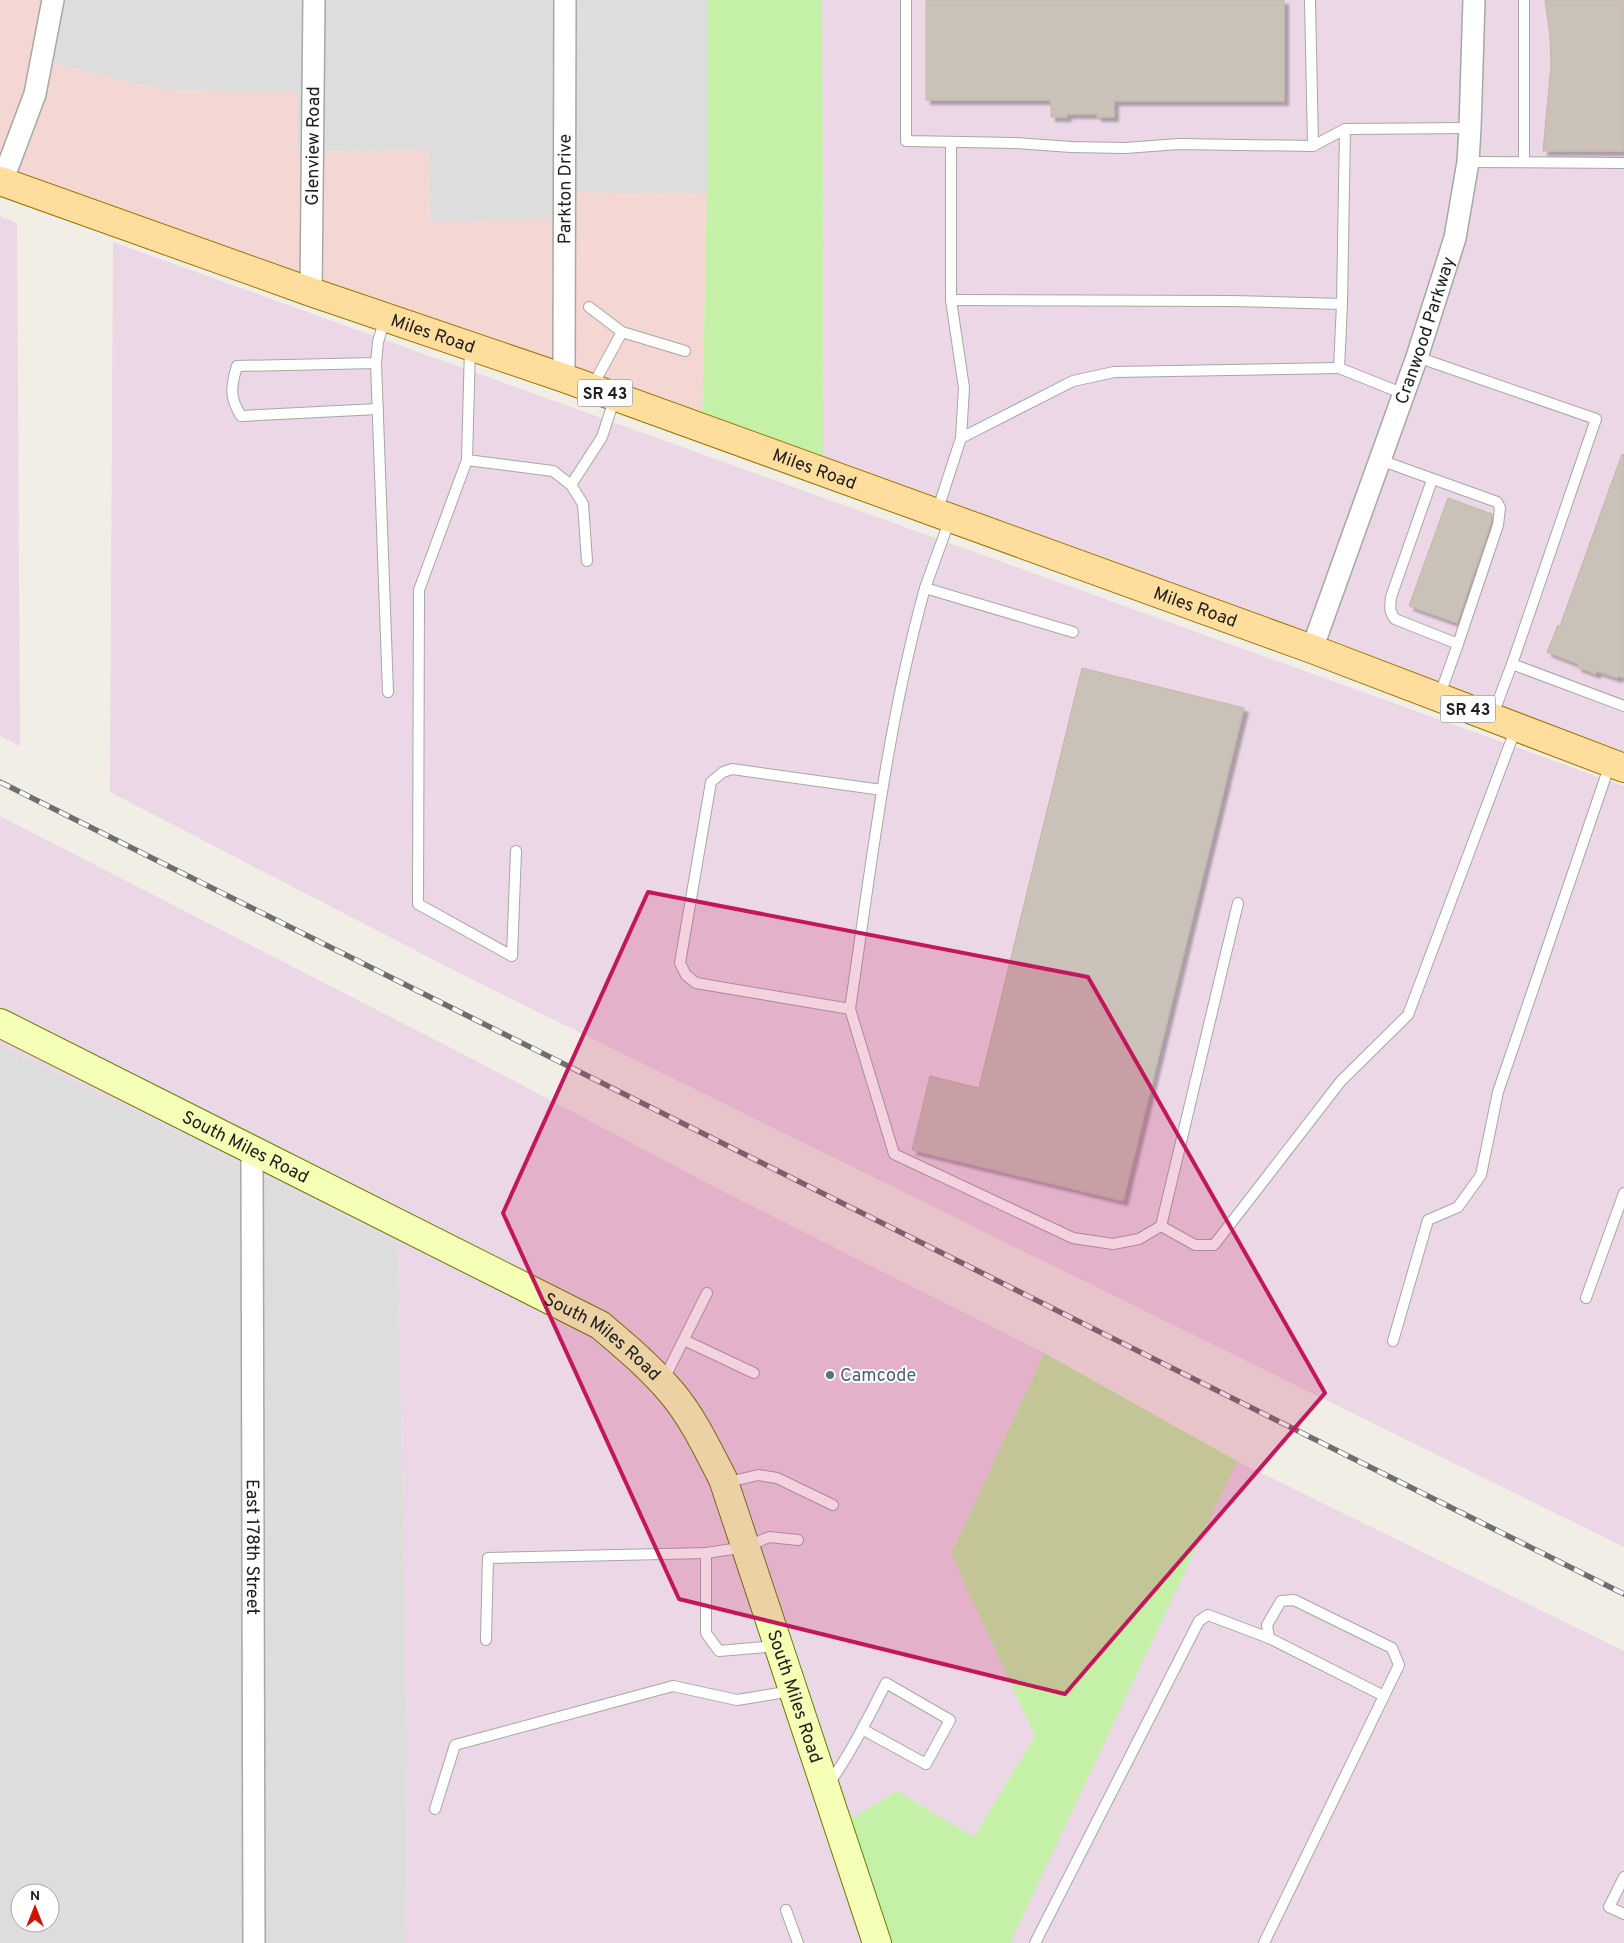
<svg xmlns="http://www.w3.org/2000/svg" width="1624" height="1943" viewBox="0 0 1624 1943" font-family="Overpass,sans-serif">
<style>
.residential{fill:#dedddd;fill-rule:evenodd}
.commercial{fill:#f4d7d3}
.industrial{fill:#ebd7e5}
.grass{fill:#c4f0a7}
.building{fill:#cac1b8;stroke:#c5b6a6;filter:url(#shadow)}
.lines{fill:none;stroke-linecap:round;stroke-linejoin:round}
.lane-casing{stroke:#a7a7a7;stroke-width:12}
.street-casing{stroke:#a7a7a7;stroke-width:24}
.secondary-casing{stroke:#657e00;stroke-width:30}
.primary-casing{stroke:#9c7600;stroke-width:30}
.lane{stroke:#fff;stroke-width:10}
.street{stroke:#fff;stroke-width:21}
.secondary{stroke:#f5ffb6;stroke-width:28}
.primary{stroke:#ffdd9d;stroke-width:28}
.rail-casing{stroke:#6e6e6e;stroke-width:5.5}
.rail{stroke:#fff;stroke-width:4;stroke-dasharray:11;stroke-linecap:butt}
.marked{fill:#c2185b;fill-opacity:0.2;stroke:#c2185b;stroke-width:4;stroke-linejoin:round}
.service-dot{fill:#5c6f8a;stroke:#fff;stroke-width:2}
.labels{text-anchor:middle;stroke-width:4;stroke-linejoin:round;paint-order:stroke}
.shield{fill:#fff;stroke:#636363;stroke-width:1}
.shield-label{font-size:16px;font-weight:bold;fill:#202020}
.street-label{font-size:18px;fill:#202020;stroke:#fff}
.service-label{font-size:18px;fill:#4e5e75;stroke:#fff;text-anchor:start}
</style>
<defs>
<filter id="shadow"><feDropShadow dx="4.5" dy="4.5" stdDeviation="1" flood-color="#0004"/></filter>
</defs>
<rect width="100%" height="100%" fill="#f1efe5"/>
<!-- residential -->
<g class="residential">
<path d="M45,0H707V194L572,193V225L430,222L428,150L297,152V92L162,90L54,64Z"/>
<path d="M0,1045L398,1242L407,1734L406,1943H0ZM20,1893H50V1923H20Z"/>
</g>
<!-- commercial -->
<path class="commercial" d="M0,0H45L54,64L162,90L297,92L298,152L428,150L430,222L564,218V192L707,194L702,428L0,181Z"/>
<!-- industrial -->
<g class="industrial">
<path d="M822,0H1624V768L824,472Z"/>
<path d="M0,216L17,223L20,746L0,736Z"/>
<path d="M113,242L1624,786V1547L461,974L110,792Z"/>
<path d="M0,816L484,1065L728,1194L1044,1353L951,1554L1035,1736L974,1837L897,1791L856,1816L826,1826L864,1943H406L407,1734L398,1242L0,1045Z"/>
<path d="M1237,1461L1624,1651V1943H1007Z"/>
</g>
<!-- grass -->
<g class="grass">
<path d="M707,0H822L824,472L702,428L707,194Z"/>
<path d="M1044,1353L1237,1461L1010,1943H877L838,1824L856,1816L897,1791L974,1837L1035,1736L951,1554Z"/>
</g>
<!-- building -->
<g class="building">
<path d="M926,0H1284V101H1114V117H1097V114H1067V117H1051V100H926Z"/>
<path d="M1545,0H1624V151H1543L1551,65L1550,37Z"/>
<path d="M1622,454L1624,455V678L1618,676L1617,678L1597,671L1596,674L1577,667L1578,664L1547,652L1558,625L1560,626Z"/>
<path d="M1448,498L1492,514L1491,523L1457,623L1409,606Z"/>
<path d="M1082,668L1244,708L1123,1201L912,1150L930,1076L979,1088Z"/>
</g>
<g class="lines">
<defs>
<g id="lane">
<path d="M906,0V141L1015,143L1071,147L1125,148L1179,144L1313,146L1345,129L1470,128"/>
<path d="M1310,0L1313,146"/>
<path d="M1524,0V162"/>
<path d="M1468,162L1624,163"/>
<path d="M951,300L1232,301L1342,304L1345,129"/>
<path d="M1342,304L1339,368L1404,394"/>
<path d="M589,307L622,332L592,387"/>
<path d="M385,318L378,342L376,363L388,692"/>
<path d="M622,332L685,351"/>
<path d="M470,347L467,460L419,590L418,904L512,956L516,851"/>
<path d="M1417,357L1596,419L1512,664"/>
<path d="M376,363L237,366C231,386 229,397 241,416L378,409"/>
<path d="M961,438L1073,381L1114,372L1339,368"/>
<path d="M467,460L553,471L571,485L583,504L587,561"/>
<path d="M1380,460L1497,502L1500,508L1498,525L1458,644"/>
<path d="M1432,480L1391,597C1390,606 1389,612 1395,619L1458,644L1439,697"/>
<path d="M571,485L602,437L615,397"/>
<path d="M937,512L961,438L964,388L951,300V142"/>
<path d="M950,519L925,588L1073,632"/>
<path d="M1492,717L1512,664L1624,706"/>
<path d="M882,790L732,769L723,772L711,782L680,963L686,975L696,983L850,1009C871,868 887,725 925,588"/>
<path d="M850,1009L894,1154L1073,1238L1113,1244L1139,1239L1161,1226L1238,903"/>
<path d="M1161,1226L1195,1245H1214L1341,1081L1408,1015L1516,728"/>
<path d="M1586,1298L1624,1193"/>
<path d="M684,1340L754,1373"/>
<path d="M1393,1341L1428,1220L1458,1207L1481,1175L1498,1092L1610,764"/>
<path d="M664,1379L707,1293"/>
<path d="M725,1483L758,1475L777,1478L833,1505"/>
<path d="M486,1640L488,1558L706,1553"/>
<path d="M777,1646L719,1651L706,1633V1553L746,1547L769,1537L798,1540"/>
<path d="M828,1785C851,1753 868,1718 886,1683L950,1720L926,1764L862,1729"/>
<path d="M435,1809L455,1745L673,1686L737,1700L792,1691"/>
<path d="M1624,1877L1609,1907L1624,1914"/>
<path d="M786,1910L798,1943"/>
<path d="M1035,1943L1199,1621L1208,1615L1269,1638"/>
<path d="M1264,1943L1384,1696L1399,1665L1392,1648L1294,1600L1281,1601L1267,1625L1269,1638L1384,1696"/>
</g>
<g id="street">
<path d="M2,182L35,94L53,0"/>
<path id="s1" d="M311,292L314,0"/>
<path id="s2" d="M564,378L565,0"/>
<path id="s3" d="M1312,649L1417,357L1455,238L1468,162L1470,128L1474,0"/>
<path id="s4" d="M252,1151L254,1943"/>
</g>
<g id="secondary">
<path id="s5" d="M0,1023L600,1325C625,1346 651,1368 672,1393C693,1418 708,1450 723,1479L877,1943"/>
</g>
<g id="primary">
<path id="s6" d="M0,181L311,292L564,378L1312,649L1624,768"/>
</g>
</defs>
<!-- lane casing -->
<use href="#lane" class="lane-casing"/>
<!-- street casing -->
<use href="#street" class="street-casing"/>
<!-- secondary casing -->
<use href="#secondary" class="secondary-casing"/>
<!-- primary casing -->
<use href="#primary" class="primary-casing"/>
<!-- lane -->
<use href="#lane" class="lane"/>
<!-- street -->
<use href="#street" class="street"/>
<!-- secondary -->
<use href="#secondary" class="secondary"/>
<!-- primary -->
<use href="#primary" class="primary"/>
<defs>
<path id="rail" d="M0,782L1624,1594"/>
</defs>
<!-- rail casing -->
<use href="#rail" class="rail-casing"/>
<!-- rail -->
<use href="#rail" class="rail"/>
</g>
<!-- marked area -->
<path class="marked" d="M648,892L1088,977L1325,1393L1065,1694L679,1599L503,1213Z"/>
<!-- markers -->
<circle class="service-dot" cx="830" cy="1375" r="5"/>
<g class="labels">
<!-- shield labels -->
<g class="shield">
<rect x="577.5" y="379.5" width="55" height="27" rx="4"/>
<rect x="1440.5" y="695.5" width="55" height="27" rx="4"/>
</g>
<g class="shield-label">
<text x="605" y="399">SR 43</text>
<text x="1468" y="715">SR 43</text>
</g>
<!-- street labels -->
<g class="street-label">
<text dy="6" stroke="none"><textPath href="#s1" startOffset="146">Glenview Road</textPath></text>
<text dy="6" stroke="none"><textPath href="#s2" startOffset="189">Parkton Drive</textPath></text>
<text dy="6" stroke="none"><textPath href="#s3" startOffset="338">Cranwood Parkway</textPath></text>
<text dy="6" stroke="none"><textPath href="#s6" startOffset="459">Miles Road</textPath></text>
<text dy="6" stroke="none"><textPath href="#s6" startOffset="864">Miles Road</textPath></text>
<text dy="6" stroke="none"><textPath href="#s6" startOffset="1269">Miles Road</textPath></text>
<text dy="6" stroke="none"><textPath href="#s5" startOffset="275">South Miles Road</textPath></text>
<text dy="6" stroke="none"><textPath href="#s5" startOffset="680">South Miles Road</textPath></text>
<text dy="6" stroke="none"><textPath href="#s4" startOffset="396">East 178th Street</textPath></text>
<text dy="6" stroke="none"><textPath href="#s5" startOffset="1100">South Miles Road</textPath></text>
</g>
<!-- service labels -->
<g class="service-label">
<text x="840" y="1381">Camcode</text>
</g>
</g>
<!-- north arrow -->
<g transform="translate(35 1908)"><circle r="24" fill="#ffffff" stroke="#a6a6a6"/>
<path d="M0-4L9 19L0 12L-9 19Z" fill="#d01300"/>
<text y="-8" font-size="14" font-weight="bold" text-anchor="middle" fill="#202020">N</text>
</g>
</svg>
